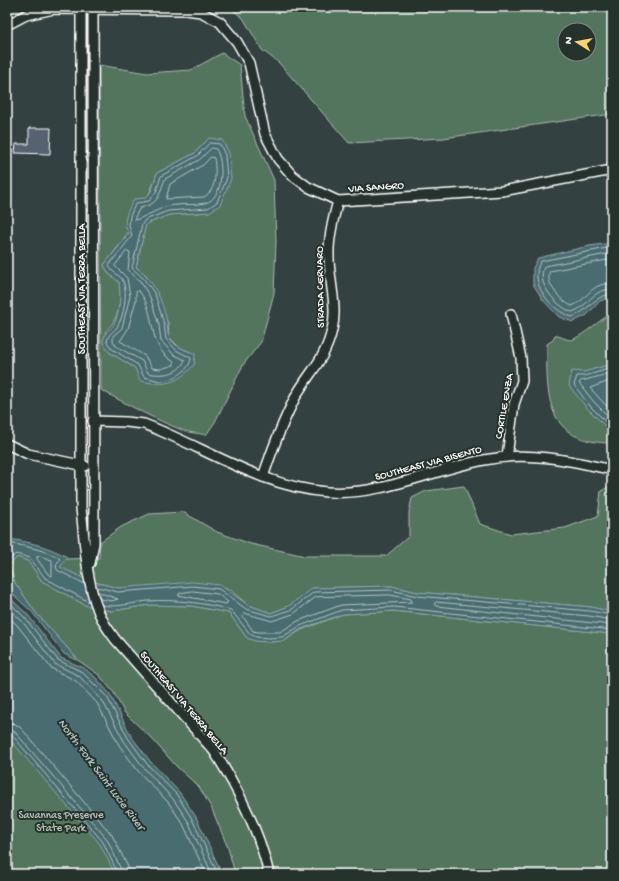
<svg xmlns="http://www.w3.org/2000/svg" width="619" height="881" viewBox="0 0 619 881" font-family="'Gochi Hand',sans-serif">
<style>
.green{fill:#53745d;stroke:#a9baae;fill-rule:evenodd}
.water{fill:#496c6f;stroke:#92a7a9}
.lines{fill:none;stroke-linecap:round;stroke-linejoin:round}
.shore{stroke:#b6c4c5;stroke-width:1}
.building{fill:#56626f;stroke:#fff}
.minor-casing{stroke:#fff;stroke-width:12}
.minor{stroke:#26332d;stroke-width:9}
.labels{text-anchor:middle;stroke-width:4;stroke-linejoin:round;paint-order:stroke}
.street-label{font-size:11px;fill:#fff;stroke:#26332d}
.park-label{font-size:11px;fill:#b2c0b6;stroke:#26332d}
.water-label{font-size:12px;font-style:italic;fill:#adbdbe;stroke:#26332d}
</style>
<rect width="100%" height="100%" fill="#344141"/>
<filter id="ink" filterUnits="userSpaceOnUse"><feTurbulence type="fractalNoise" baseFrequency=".025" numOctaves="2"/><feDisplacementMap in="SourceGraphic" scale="8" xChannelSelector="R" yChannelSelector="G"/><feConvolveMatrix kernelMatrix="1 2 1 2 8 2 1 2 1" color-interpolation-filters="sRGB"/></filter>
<g filter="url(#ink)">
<!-- green -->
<g class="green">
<path d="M229,7H612V114L444,138L349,143L279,63L262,50L243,18ZM565,30H589V54H565Z"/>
<path d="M222,53L240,65L245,116L274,180L276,242L274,293L261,342L243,365L215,422L206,435C198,433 189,433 182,430C154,419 128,405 101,390L99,65L147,73L191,70ZM209,138V212L169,215L146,224L136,267L146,275L168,323L169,337L179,347L195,354L135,368L109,352L105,332C119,320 122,300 119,282L109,274L104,265C126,238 147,206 157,173L195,153Z"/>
<path d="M612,313V364L584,372H573L587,408L612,433V443C546,443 546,397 547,344L553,340L555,335C559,336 565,339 570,340C578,340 602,318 612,313Z"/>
<path d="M612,485V612L591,607L417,592L391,586L313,588L289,606L271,613L248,605L229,589L118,588L87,580L59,567L65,559L99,558L100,542L121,527L149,514L183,512L217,532L251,544L305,556H386L409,536V512L412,498L426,491L464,486L480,524L511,534L565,528L598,516L601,491Z"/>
<path d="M17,557L28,561L42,581L85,605L111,611L149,605L192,606L229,613L247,638L256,641L269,642L284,641L301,630L343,614L394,611L612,634V874H235L228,848L211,807L199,787L177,767L152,739L124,712L114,693L99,675L79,661L36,613L15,583L9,566Z"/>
<path d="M7,686L168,874H7Z"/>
</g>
<!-- water -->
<g class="water">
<path d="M209,138L222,140L229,153L231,179L220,205L209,212L169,215L146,224L136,267C154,281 162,299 167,322C168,326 167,333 169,337C174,347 186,350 195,354L194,365C176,384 166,386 140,381L135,368L109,352L103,342C105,329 109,333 114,324C120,311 121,296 119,282L109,274L104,265L129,234C121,221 128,211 134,199L146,198L152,190L157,173L195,153Z"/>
<path d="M612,243V297L600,301L587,315L573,322L559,317L543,300L533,284V268L538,258L589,246Z"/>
<path d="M612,364V433L587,408L569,386L572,371L584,372Z"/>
<path d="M7,539C27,541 50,547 67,557L60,567L87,580L118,588L193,582L220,585L248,605L271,613L289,606L312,588L391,586L417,592L591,607L612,612V634L394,611L343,614L301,629L284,641L269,642L255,641L247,638L229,613L192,606L149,605L111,611L85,605L42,581L28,561L17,557L9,566L15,583L36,613L79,661L64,654L32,612L7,589Z"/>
<path d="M7,595L28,615L61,658L84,668L96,678L110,694L131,736L150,761L180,793L196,817L222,874H115L100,844L7,736Z"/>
</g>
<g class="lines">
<!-- shore -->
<g class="shore">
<path d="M210,143L220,144L225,155L227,178L217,202L208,208L168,211L145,220L142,224L132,268L143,278L155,294L164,324L166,339L176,350L191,358C190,371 172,381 160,381C155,380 149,378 144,377L138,365L112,349L107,342C108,333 113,333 117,327C124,316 128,293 123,281C120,274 111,273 109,265L132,236L129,226L130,216L136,203L149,201L156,192L161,176L197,156Z"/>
<path d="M212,148L216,149C224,162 224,199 205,203C192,206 178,203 165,207C159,209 138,220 135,220V217L140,208C160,203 158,197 165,179L199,160Z"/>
<path d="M211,157L214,158C216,171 217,190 204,197L166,199L170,184L203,165Z"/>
<path d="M612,247L541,261C527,283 552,311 572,317C589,311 593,296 612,294"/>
<path d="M127,251L130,252L128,270L140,281L150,297L159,325L161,341L173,354L185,360C179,375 161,376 148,373L142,361L116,346L113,341V336L122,328L130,296L127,278L115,266Z"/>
<path d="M612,253L545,266C534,282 557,307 572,312C590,306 590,290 612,289"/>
<path d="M612,259L550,271C544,282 561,302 572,306C589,299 588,284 612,283"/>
<path d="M139,291C158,314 145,345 174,362V365L160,369L152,368L145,356L120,341L128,329L136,300V292Z"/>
<path d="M612,368L585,376H577L574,385L590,406L612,428"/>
<path d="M612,373L581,381L579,383L594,402L612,420"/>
<path d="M612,380L590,388L612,412"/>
<path d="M7,543C18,544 53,552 60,559L56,565L57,570L85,584"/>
<path d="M40,556L52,560V576L48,574L37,559V557Z"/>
<path d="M7,562L16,554L30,558L45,578L89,602"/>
<path d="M97,587L118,592L193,586L219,589L246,609L271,616L291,610L314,592L391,590L417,596L590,611L612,615"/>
<path d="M193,591L218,594L228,602L226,604L178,595L180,593Z"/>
<path d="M98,592L118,599L112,601L100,599"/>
<path d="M390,595L411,599L412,602L341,605L298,621L280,632H258L253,631L242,615L244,613L272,621L293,614L316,597Z"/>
<path d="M7,600L25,618L58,660L82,672L107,697L128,738L147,764L177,795L192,819L218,874"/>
<path d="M102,605C117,608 132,603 148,601C176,599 204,603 231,610L250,634L256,637L269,638L282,637L300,626L342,610L394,607L612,630"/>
<path d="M7,607L22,621L55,664L79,676L102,700L124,741L143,767L173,799L188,821L212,874"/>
<path d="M7,615L17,625L51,668L76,681L97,703L119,745L138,771L168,802L183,824L206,874"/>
<path d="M612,620L589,616L436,602L434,604L436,606L612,625"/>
<path d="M7,722L15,724L20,727L112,835L128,867L129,874"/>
<path d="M7,728L15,732L107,839L123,874"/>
<path d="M7,734L12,735L103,842L118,874"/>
</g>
</g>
<!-- building -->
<path class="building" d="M29,128H51L50,154L15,153L16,144H29Z"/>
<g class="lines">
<defs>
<g id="minor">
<path d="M81,7V508C85,543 86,590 103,621C106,627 111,633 115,639L214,751C238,789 259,830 269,874"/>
<path d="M7,25L26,15L54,9L185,10L201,12L220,22L237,42L249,63L265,134L278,159L292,175L308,187L338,201L502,191L612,170"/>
<path d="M93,421L126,422L144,424C204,447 262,487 327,492C382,496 431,470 484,460C527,451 570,460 612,470"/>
<path d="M7,444L28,454L85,466"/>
<path d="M507,456L514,404L522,381L521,358L511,314"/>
<path d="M263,477C272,450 283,421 296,396C310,371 325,360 332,330C338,307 329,281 329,257C328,239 333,219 338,201"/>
<path d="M90,563L94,543L93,7"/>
</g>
</defs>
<!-- minor casing -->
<use href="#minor" class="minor-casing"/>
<!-- minor -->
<use href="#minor" class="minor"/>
</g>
</g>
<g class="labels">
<!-- street labels -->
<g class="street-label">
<text transform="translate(376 186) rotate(-4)" y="4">VIA SANGRO</text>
<text transform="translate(319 287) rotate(-91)" y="4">STRADA CERVARO</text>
<text transform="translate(81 289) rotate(-90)" y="4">SOUTHEAST VIA TERRA BELLA</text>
<text transform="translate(503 406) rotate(-80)" y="4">CORTILE ENZA</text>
<text transform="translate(428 462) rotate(-15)" y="4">SOUTHEAST VIA BISENTO</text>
<text transform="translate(185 702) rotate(50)" y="4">SOUTHEAST VIA TERRA BELLA</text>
</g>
<!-- park labels -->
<g class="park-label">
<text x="61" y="818">Savannas Preserve<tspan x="61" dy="13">State Park</tspan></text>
</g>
<!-- water labels -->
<g class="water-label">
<text transform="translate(102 774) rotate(53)" y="4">North Fork Saint Lucie River</text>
</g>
</g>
<!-- margin -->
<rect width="619" height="881" fill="none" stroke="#26332d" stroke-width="24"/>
<rect x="12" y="12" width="595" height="857" fill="none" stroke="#fff" stroke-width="1.5" filter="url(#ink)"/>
<!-- north arrow -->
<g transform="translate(577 42) rotate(281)"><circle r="19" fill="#26332d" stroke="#7d8581"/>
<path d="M0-3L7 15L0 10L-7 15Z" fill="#ffd166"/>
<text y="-6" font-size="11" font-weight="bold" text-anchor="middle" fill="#ffffff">N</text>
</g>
</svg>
